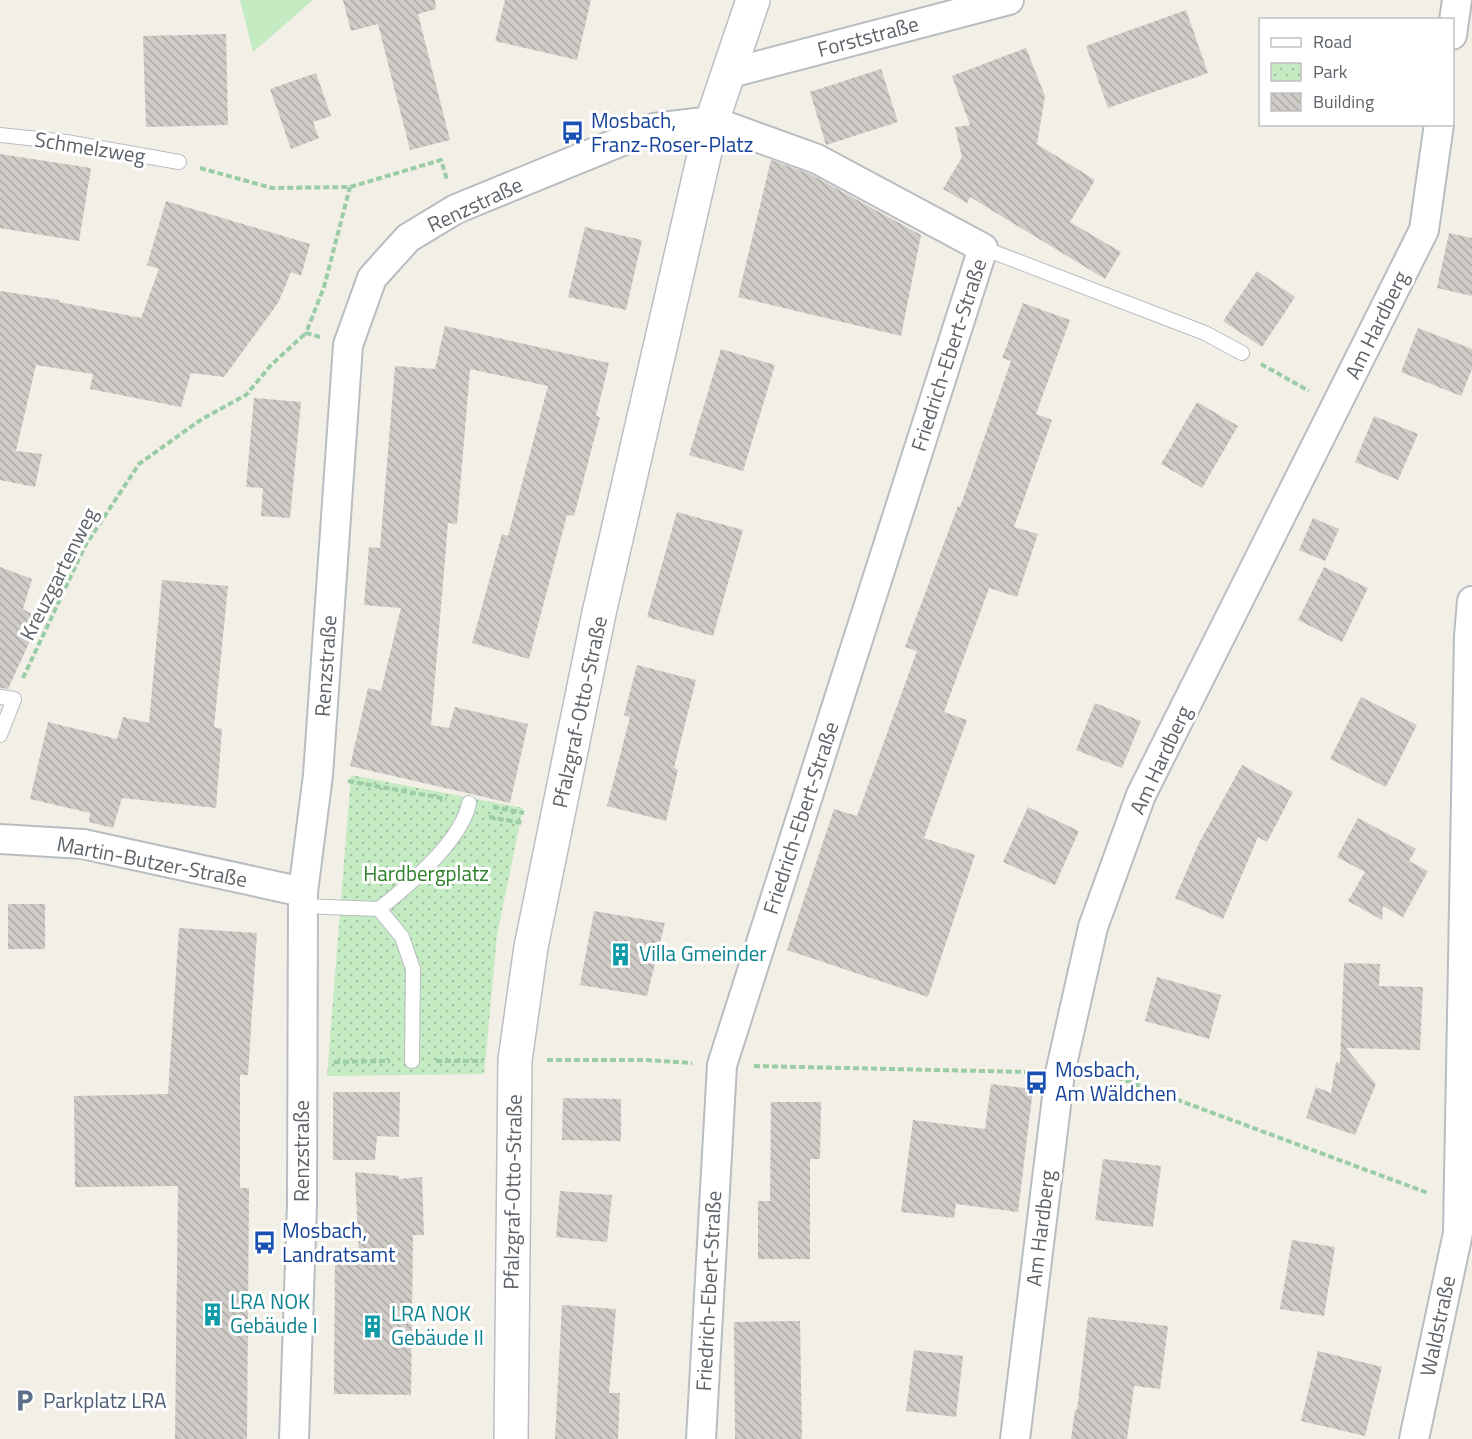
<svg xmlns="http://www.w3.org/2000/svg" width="1472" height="1439" viewBox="0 0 1472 1439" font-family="'Titillium Web',sans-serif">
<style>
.park{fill:url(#park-dots)}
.garden{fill:#c5ebc2}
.building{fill:url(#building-back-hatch)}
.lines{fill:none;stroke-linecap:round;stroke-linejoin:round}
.lane-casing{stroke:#b9bdc1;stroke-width:16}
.street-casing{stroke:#b9bdc1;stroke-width:32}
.secondary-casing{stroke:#babec4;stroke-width:36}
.path{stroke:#9acda5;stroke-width:4;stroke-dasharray:6 3;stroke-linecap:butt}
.lane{stroke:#fff;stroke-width:14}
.street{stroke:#fff;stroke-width:28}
.secondary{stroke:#fff;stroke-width:33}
.labels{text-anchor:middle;stroke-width:6;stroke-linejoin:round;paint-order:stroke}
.street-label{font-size:21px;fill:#5e6469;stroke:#fff}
.transit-label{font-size:21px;fill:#164399;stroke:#fff;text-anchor:start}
.park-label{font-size:21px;fill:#2f812c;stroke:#fff}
.culture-label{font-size:21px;fill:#0d838f;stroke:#fff;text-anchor:start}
.service-label{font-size:21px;fill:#4e5e75;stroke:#fff;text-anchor:start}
</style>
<defs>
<pattern id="park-dots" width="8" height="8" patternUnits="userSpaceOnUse" patternTransform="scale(1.5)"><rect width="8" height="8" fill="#c5ebc2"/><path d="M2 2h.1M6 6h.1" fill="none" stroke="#a3c2a2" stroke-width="1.8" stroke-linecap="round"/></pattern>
<pattern id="building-back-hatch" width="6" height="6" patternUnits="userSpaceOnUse" patternTransform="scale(1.5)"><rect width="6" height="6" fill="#cfcbc6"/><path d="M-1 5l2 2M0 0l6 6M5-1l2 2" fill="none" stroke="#aba8a5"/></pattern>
</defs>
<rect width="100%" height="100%" fill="#f2efe7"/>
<!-- park -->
<path class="park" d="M351,775L523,808L497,935L484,1074L327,1076Z"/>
<!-- garden -->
<path class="garden" d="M240,0H313L253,52Z"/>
<!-- building -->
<g class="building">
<path d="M343,0H435L436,9L418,14L450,140L410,150L378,24L351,31Z"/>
<path d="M505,0H591L577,60L495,41Z"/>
<path d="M1186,10L1208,73L1108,108L1086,46Z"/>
<path d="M226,34L228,125L146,127L143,36Z"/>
<path d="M1026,48L1045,96L1037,144L1095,180L1070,222L1121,252L1105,279L970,197L967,203L943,189L962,157L955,127L970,125L952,76Z"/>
<path d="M881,69L898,122L826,145L810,92Z"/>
<path d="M316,73L331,116L313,122L319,138L291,149L270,89Z"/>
<path d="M0,154L91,168L79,241L0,228Z"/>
<path d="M771,160L810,174L921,235L901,336L738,297Z"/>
<path d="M166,201L310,244L301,276L291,272L278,303L224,377L191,373L181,407L90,389L93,374L36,365L16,451L42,454L35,487L0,480V291L59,300V302L141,318L159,269L147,265Z"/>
<path d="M585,227L642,240L626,310L568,297Z"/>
<path d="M1449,233L1472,238V296L1437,288Z"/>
<path d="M1257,271L1295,297L1262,347L1223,321Z"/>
<path d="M1023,303L1070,320L1036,414L1052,420L1014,527L1038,534L1017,597L989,588L944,712L967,720L924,838L975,855L928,997L787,950L834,809L857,816L917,651L905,647L958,506L960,507L1011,361L1002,358Z"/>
<path d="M445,326L609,363L596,416L600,417L574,516L567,515L529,659L472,643L502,534L508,536L548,386L470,369L457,524L448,523L431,725L449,728L455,707L528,724L510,803L350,766L368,688L381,691L401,608L364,605L369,547L380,548L395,366L435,369Z"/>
<path d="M1418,328L1472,349V369L1461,396L1401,372Z"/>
<path d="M721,349L775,365L743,471L689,455Z"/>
<path d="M254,398L301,402L290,518L261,516L263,488L246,487Z"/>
<path d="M1197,402L1238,426L1202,488L1161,464Z"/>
<path d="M1374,416L1418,434L1398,480L1355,462Z"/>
<path d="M677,512L743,530L713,636L647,617Z"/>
<path d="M1313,518L1339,529L1325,561L1299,550Z"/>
<path d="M0,567L32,579L23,609L40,619L8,689L0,688Z"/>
<path d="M1324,567L1368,588L1342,642L1298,620Z"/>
<path d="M162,580L228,586L214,727L222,729L216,808L122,798L113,828L89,822L90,813L30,799L48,722L117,739L123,717L149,723Z"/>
<path d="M637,665L696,680L674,768L678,770L666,821L607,806L630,717L624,715Z"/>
<path d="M1361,697L1417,725L1386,787L1330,759Z"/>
<path d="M1095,703L1141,721L1122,768L1076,750Z"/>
<path d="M1242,765L1293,792L1267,842L1258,837L1223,919L1175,898L1199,843Z"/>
<path d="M1028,807L1079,831L1055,885L1003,862Z"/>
<path d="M1358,818L1416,849L1409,861L1428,871L1403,917L1383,906L1382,920L1348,901L1365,872L1337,857Z"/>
<rect x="8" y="904" width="37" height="45"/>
<path d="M594,911L665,923L647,996L580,985Z"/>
<path d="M179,928L257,933L248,1075H240V1188H249L247,1439H175L178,1186L75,1187L74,1096L168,1094Z"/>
<path d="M1344,963L1380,964L1379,986L1423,987L1420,1050L1346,1048L1376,1084L1355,1135L1306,1118L1316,1087L1331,1093L1336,1062L1340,1063Z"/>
<path d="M1157,977L1221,995L1209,1039L1145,1021Z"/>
<path d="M991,1084L1033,1089L1018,1212L956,1204L954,1218L901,1212L913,1120L985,1129Z"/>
<path d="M333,1092H400L399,1137L377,1136L375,1160H333Z"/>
<path d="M563,1098L621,1099V1141L562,1140Z"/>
<path d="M771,1102H821L820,1159H810V1259H758V1201H770Z"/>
<path d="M1103,1159L1161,1166L1153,1227L1095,1220Z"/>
<path d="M355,1172L399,1176V1179L422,1177L424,1235H413L411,1395L334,1394L335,1258H359Z"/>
<path d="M560,1191L612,1195L607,1242L556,1237Z"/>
<path d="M1292,1240L1335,1247L1324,1316L1280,1309Z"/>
<path d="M562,1305L616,1309L609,1393H620L618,1439H555Z"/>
<path d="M1088,1317L1168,1326L1160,1389L1134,1386L1127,1439H1071L1075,1410H1077Z"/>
<path d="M800,1321L802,1439H735L734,1322Z"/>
<path d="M914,1350L963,1356L956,1417L906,1411Z"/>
<path d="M1318,1351L1382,1367L1365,1436L1301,1421Z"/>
</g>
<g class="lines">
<defs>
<g id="lane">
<path d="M0,135L66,142L179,162"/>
<path d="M983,248L1205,333L1242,353"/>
<path d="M0,697L14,699L0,735"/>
<path d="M302,906L379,909C408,886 462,840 469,803"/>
<path d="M379,909L402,937L413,969L412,1061"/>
</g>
<g id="street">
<path d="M1452,35L1457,0"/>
<path d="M727,74L1009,0"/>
<path d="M0,839L83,844L303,892"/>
<path d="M294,1439L302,1204L303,892L318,775L348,345L372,278L408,238L456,209L654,128L712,121L817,159L983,248L722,1065L701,1439"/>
<path d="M1015,1439L1060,1073L1093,927L1141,795L1424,230L1439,124"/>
<path d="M1414,1439L1458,1233L1469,636L1472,601"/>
</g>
<path id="secondary" d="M511,1439L515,1060L531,947L599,613L712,121L753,0"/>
</defs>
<!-- lane casing -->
<use href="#lane" class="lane-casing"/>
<!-- street casing -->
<use href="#street" class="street-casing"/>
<!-- secondary casing -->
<use href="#secondary" class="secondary-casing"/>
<!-- path -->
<g class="path">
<path d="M200,168L272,188L350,187L441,160L447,180"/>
<path d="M320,337L306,333L324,287L350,187"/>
<path d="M1261,364L1309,391"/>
<path d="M23,678L85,546L139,464L202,419L246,395L271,365L306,333"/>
<path d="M348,781L447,799"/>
<path d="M493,807L524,813"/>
<path d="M489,817L523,823"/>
<path d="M547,1060H646L692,1063"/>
<path d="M436,1061H483"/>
<path d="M334,1062L390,1061"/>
<path d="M754,1066L1028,1072"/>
<path d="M1092,1068L1428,1193"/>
</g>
<!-- lane -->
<use href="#lane" class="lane"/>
<!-- street -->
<use href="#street" class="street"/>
<!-- secondary -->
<use href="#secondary" class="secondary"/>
</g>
<!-- icons -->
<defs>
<symbol id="bus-bare" viewBox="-9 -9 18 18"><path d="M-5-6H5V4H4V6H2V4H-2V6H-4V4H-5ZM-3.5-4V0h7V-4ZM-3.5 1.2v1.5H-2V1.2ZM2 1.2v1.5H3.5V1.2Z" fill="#1a4fb4" stroke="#fff" stroke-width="2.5" paint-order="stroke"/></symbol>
<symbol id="building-bare" viewBox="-9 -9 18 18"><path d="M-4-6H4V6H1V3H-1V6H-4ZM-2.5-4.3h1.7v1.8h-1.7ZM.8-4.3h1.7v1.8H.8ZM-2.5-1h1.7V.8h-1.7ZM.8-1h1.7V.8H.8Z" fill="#0f9aa8" stroke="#fff" stroke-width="2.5" paint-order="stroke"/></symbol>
<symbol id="parking-bare" viewBox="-9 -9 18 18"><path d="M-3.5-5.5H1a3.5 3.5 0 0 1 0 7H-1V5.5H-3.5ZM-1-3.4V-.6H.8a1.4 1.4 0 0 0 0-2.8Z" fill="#5c6f8a" stroke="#fff" stroke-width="2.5" paint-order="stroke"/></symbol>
</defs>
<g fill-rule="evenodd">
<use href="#bus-bare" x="556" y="116" width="33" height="33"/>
<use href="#building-bare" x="604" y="938" width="33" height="33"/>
<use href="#bus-bare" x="1020" y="1066" width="33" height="33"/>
<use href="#bus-bare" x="248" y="1226" width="33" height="33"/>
<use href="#building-bare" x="196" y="1298" width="33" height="33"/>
<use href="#building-bare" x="356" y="1310" width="33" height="33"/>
<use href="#parking-bare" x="8" y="1384" width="33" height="33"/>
</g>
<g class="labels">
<!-- street labels -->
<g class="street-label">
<text transform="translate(868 37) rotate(-15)" y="7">Forststraße</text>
<text transform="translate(90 148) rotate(9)" y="7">Schmelzweg</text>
<text transform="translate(475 205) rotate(-25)" y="7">Renzstraße</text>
<text transform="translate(1377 325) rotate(-64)" y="7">Am Hardberg</text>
<text transform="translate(949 355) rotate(-72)" y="7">Friedrich-Ebert-Straße</text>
<text transform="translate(59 574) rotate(-63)" y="7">Kreuzgartenweg</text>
<text transform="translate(326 666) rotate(-86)" y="7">Renzstraße</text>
<text transform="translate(580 712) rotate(-78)" y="7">Pfalzgraf-Otto-Straße</text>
<text transform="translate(1161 760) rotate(-65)" y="7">Am Hardberg</text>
<text transform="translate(801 818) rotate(-72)" y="7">Friedrich-Ebert-Straße</text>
<text transform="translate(152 862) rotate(11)" y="7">Martin-Butzer-Straße</text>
<text transform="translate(302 1151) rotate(-90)" y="7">Renzstraße</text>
<text transform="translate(513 1192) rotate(-89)" y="7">Pfalzgraf-Otto-Straße</text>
<text transform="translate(1041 1228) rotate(-83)" y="7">Am Hardberg</text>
<text transform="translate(709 1291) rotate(-87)" y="7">Friedrich-Ebert-Straße</text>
<text transform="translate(1438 1326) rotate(-78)" y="7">Waldstraße</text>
</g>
<!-- transit labels -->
<g class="transit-label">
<text x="591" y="128">Mosbach,<tspan x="591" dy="24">Franz-Roser-Platz</tspan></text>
<text x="1055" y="1077">Mosbach,<tspan x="1055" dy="24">Am Wäldchen</tspan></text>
<text x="282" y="1238">Mosbach,<tspan x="282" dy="24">Landratsamt</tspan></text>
</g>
<!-- park labels -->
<g class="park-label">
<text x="426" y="881">Hardbergplatz</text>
</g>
<!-- culture labels -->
<g class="culture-label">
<text x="639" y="961">Villa Gmeinder</text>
<text x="230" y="1309">LRA NOK<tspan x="230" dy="24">Gebäude I</tspan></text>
<text x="391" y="1321">LRA NOK<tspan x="391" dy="24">Gebäude II</tspan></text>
</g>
<!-- service labels -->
<g class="service-label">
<text x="43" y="1408">Parkplatz LRA</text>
</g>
</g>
<!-- legend -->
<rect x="1259" y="18" width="195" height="108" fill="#ffffff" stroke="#bfc1c3" stroke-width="1.5"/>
<rect x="1271" y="38" width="30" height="9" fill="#ffffff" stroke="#bfc1c3" stroke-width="1.5"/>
<text x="1313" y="48" font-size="18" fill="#5e6469">Road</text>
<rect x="1271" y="63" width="30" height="18" fill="url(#park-dots)" stroke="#bfc1c3" stroke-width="1.5"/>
<text x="1313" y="78" font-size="18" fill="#5e6469">Park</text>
<rect x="1271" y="93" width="30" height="18" fill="url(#building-back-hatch)" stroke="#bfc1c3" stroke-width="1.5"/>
<text x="1313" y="108" font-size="18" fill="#5e6469">Building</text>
</svg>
